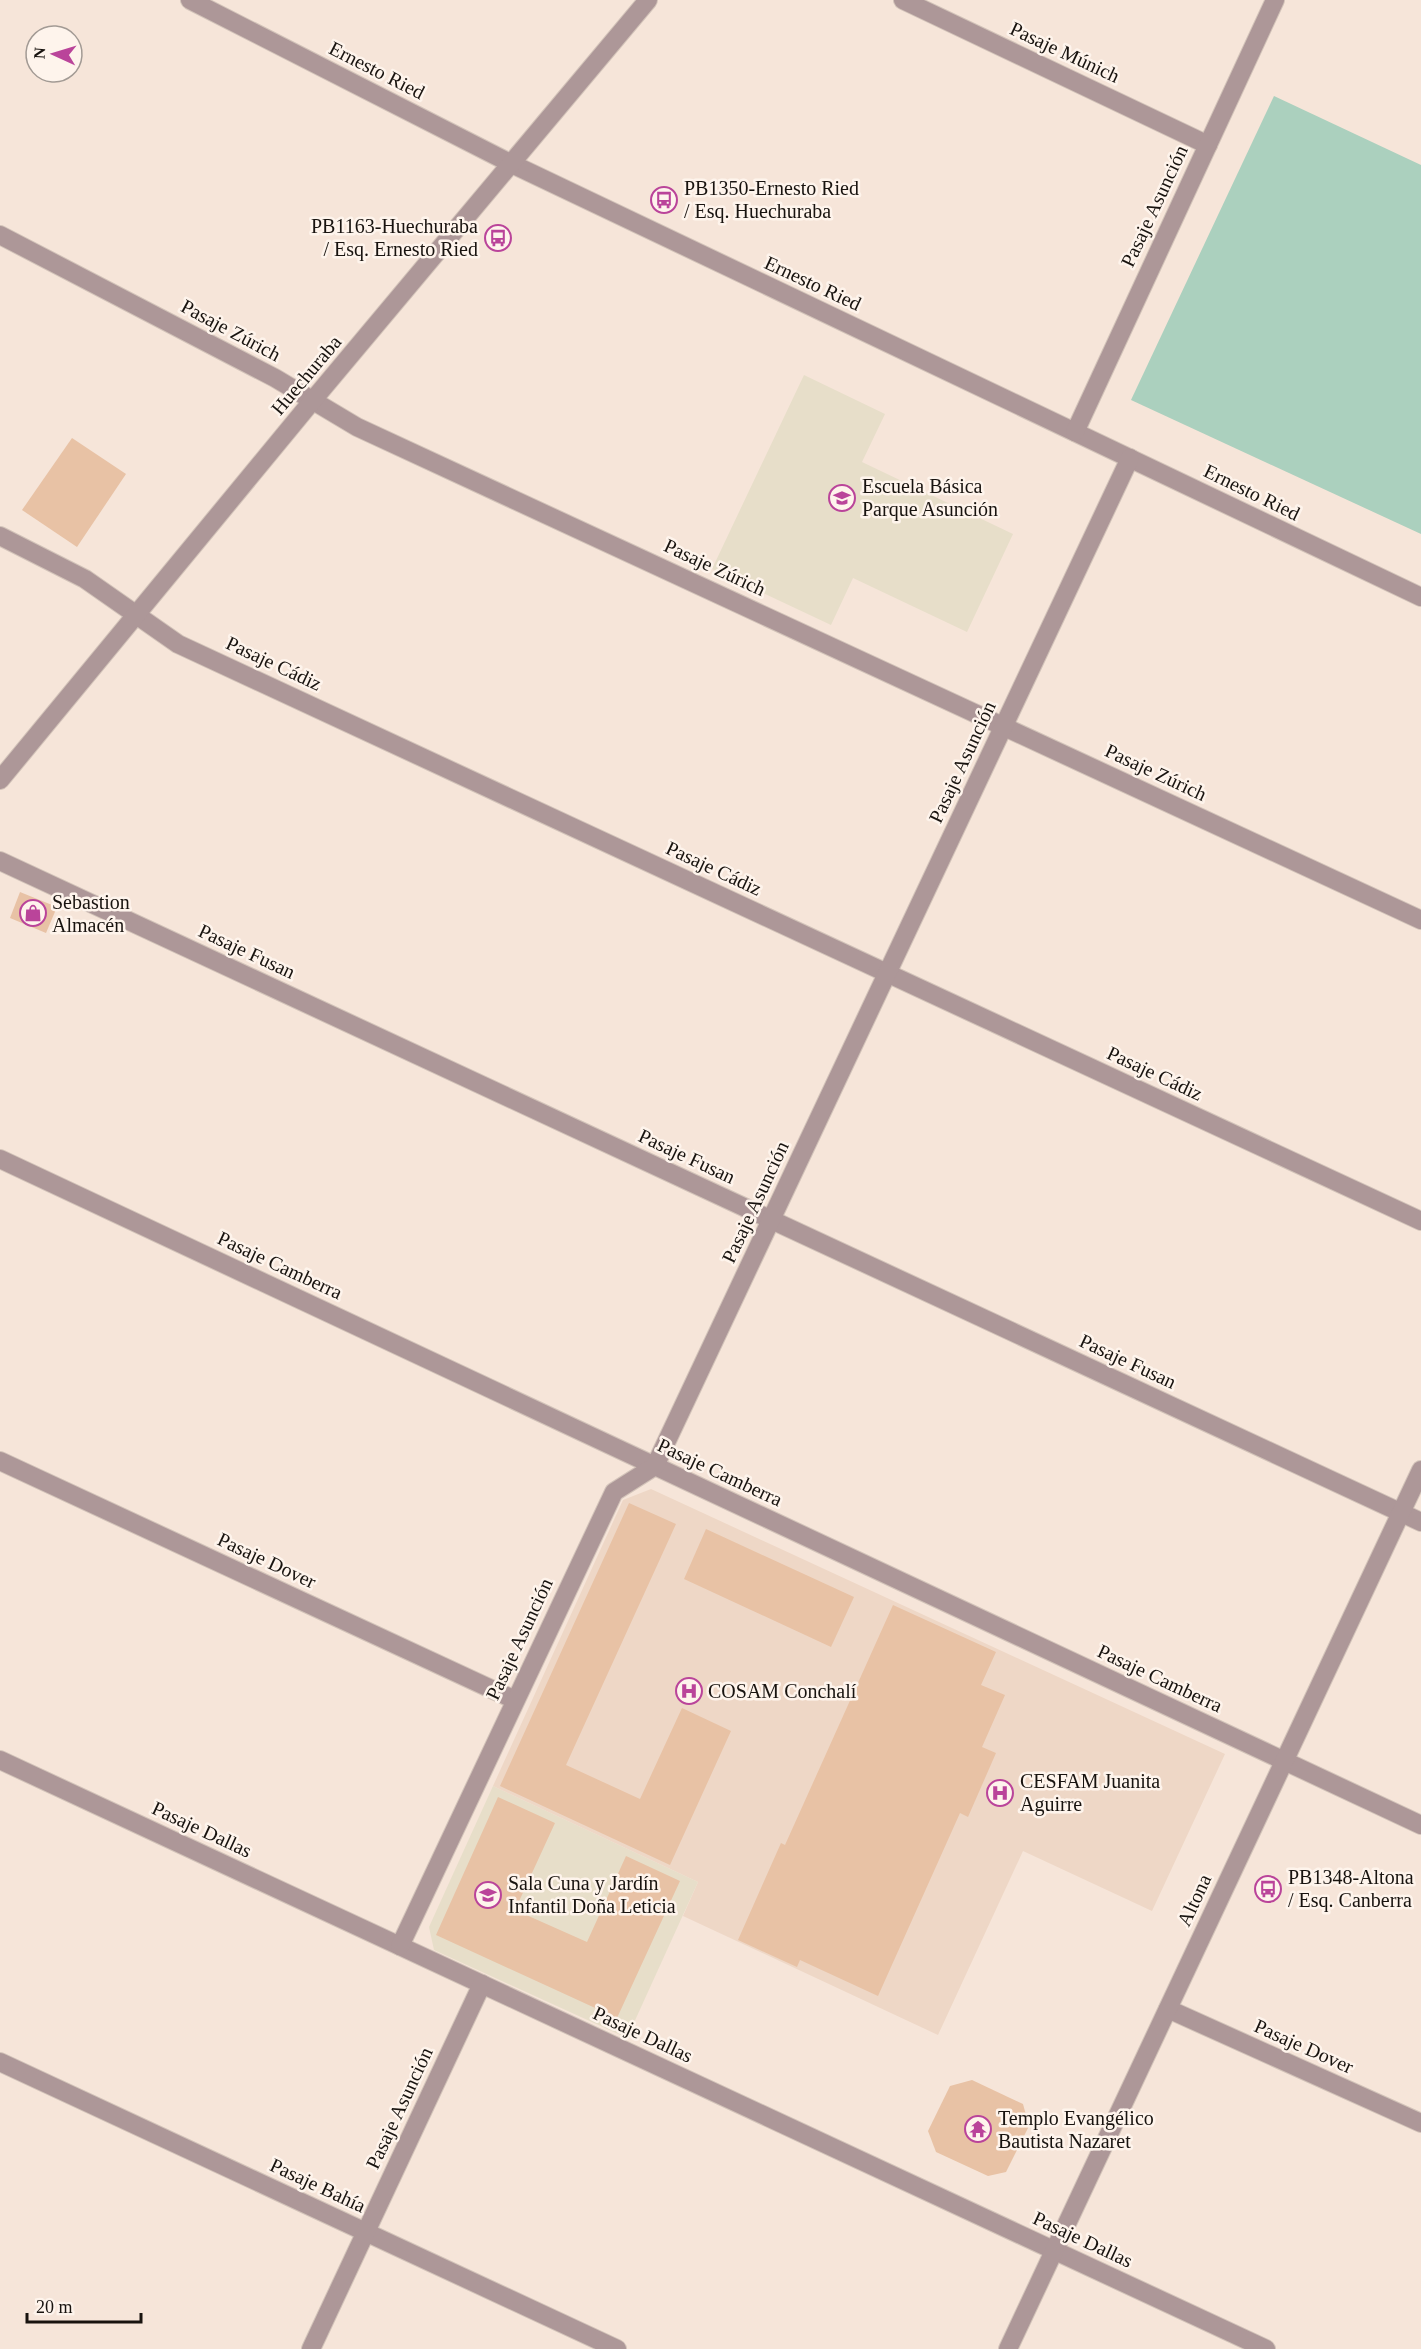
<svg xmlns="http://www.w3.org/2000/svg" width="1421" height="2349" viewBox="0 0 1421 2349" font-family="Georgia,serif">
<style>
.built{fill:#eed7c6}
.education{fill:#e7dec9}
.green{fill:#abd0be}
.building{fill:#e8c2a5}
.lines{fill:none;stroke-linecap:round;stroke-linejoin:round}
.minor-casing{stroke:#d2c3b9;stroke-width:20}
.minor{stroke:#ad9798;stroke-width:18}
.labels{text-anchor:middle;stroke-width:5;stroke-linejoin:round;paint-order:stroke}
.street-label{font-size:20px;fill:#18130f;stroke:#fef4ec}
.poi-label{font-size:20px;fill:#18130f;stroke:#fef4ec;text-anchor:start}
</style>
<rect width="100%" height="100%" fill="#f6e5d9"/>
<!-- built -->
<path class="built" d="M651,1489L1225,1754L1152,1911L1023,1851L938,2035L683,1916L698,1882L493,1786L623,1500Z"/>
<!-- education -->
<g class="education">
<path d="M804,375L885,414L862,462L1013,534L967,632L853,578L831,625L712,569Z"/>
<path d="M493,1786L698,1882L627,2038L434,1950L429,1927Z"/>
</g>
<!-- green -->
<path class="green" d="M1274,96L1421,165V534L1131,400Z"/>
<!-- building -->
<g class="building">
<path d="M72,438L126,474L77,547L22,510Z"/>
<path d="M20,892L57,907L46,933L10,918Z"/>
<path d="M629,1503L676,1524L566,1765L640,1799L682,1708L731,1731L670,1865L500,1786Z"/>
<path d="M706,1529L854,1597L831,1647L684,1579Z"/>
<path d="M893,1605L996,1652L981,1685L1005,1695L982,1747L996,1753L968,1817L960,1813L878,1996L800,1960L797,1967L738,1940L781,1843L785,1845Z"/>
<path d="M498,1797L555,1823L515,1910L587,1942L626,1856L680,1881L617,2018L436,1935Z"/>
<path d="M972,2080L1023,2104L1029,2126L1006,2172L988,2176L936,2152L928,2131L950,2086Z"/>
</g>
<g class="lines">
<defs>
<g id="minor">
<path d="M190,0L512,164L1421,597"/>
<path d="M903,0L1208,145"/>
<path d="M0,235L275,378L357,427L1421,920"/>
<path d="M1075,432L1275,0"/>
<path d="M0,536L85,579L178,644L1421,1221"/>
<path d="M0,780L313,400L648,0"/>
<path d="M0,861L1421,1522"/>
<path d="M0,1159L1421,1825"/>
<path d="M0,1461L515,1700"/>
<path d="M0,1760L1266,2349"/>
<path d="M400,1946L614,1492L655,1466L1130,458"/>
<path d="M1168,2009L1421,2123"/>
<path d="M0,2062L617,2349"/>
<path d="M311,2349L482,1984"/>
<path d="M1008,2349L1421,1470"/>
</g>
</defs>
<!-- minor casing -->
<use href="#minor" class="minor-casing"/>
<!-- minor -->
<use href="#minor" class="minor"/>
</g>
<!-- icons -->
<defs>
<symbol id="bus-ring" viewBox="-11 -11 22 22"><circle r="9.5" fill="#fef4ec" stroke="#ba449a" stroke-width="1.5"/><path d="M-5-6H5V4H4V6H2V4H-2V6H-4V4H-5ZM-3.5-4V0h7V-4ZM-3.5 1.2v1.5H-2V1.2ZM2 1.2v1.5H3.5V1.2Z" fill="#ba449a"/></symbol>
<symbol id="school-ring" viewBox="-11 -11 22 22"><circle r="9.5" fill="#fef4ec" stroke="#ba449a" stroke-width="1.5"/><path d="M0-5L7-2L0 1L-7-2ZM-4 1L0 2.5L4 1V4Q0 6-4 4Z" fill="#ba449a"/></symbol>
<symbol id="shop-ring" viewBox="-11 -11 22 22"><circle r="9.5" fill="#fef4ec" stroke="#ba449a" stroke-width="1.5"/><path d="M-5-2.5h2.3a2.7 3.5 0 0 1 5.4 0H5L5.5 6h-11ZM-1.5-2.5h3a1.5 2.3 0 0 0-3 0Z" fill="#ba449a"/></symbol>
<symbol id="hospital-ring" viewBox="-11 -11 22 22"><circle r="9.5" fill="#fef4ec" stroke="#ba449a" stroke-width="1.5"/><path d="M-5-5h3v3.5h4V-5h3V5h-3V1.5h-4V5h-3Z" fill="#ba449a"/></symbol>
<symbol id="temple-ring" viewBox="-11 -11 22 22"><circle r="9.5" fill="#fef4ec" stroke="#ba449a" stroke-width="1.5"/><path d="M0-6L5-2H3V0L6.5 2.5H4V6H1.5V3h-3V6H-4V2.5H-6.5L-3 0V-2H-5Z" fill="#ba449a"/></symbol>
</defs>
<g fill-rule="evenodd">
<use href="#bus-ring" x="649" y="185" width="30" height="30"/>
<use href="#bus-ring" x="483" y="223" width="30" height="30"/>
<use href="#school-ring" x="827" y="483" width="30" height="30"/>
<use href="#shop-ring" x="18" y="898" width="30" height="30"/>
<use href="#hospital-ring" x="674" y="1676" width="30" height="30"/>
<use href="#hospital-ring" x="985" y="1778" width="30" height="30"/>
<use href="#bus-ring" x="1253" y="1874" width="30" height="30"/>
<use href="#school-ring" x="473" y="1880" width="30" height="30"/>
<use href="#temple-ring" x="963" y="2114" width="30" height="30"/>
</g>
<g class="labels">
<!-- street labels -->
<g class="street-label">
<text transform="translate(1065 52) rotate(25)" y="7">Pasaje Múnich</text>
<text transform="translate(377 70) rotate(27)" y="7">Ernesto Ried</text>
<text transform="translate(1154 206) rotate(-65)" y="7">Pasaje Asunción</text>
<text transform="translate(813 283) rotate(25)" y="7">Ernesto Ried</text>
<text transform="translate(231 330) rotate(28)" y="7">Pasaje Zúrich</text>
<text transform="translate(306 375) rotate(-50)" y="7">Huechuraba</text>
<text transform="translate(1252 492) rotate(26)" y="7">Ernesto Ried</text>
<text transform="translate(715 567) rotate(25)" y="7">Pasaje Zúrich</text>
<text transform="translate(274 663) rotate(25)" y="7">Pasaje Cádiz</text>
<text transform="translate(962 762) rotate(-65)" y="7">Pasaje Asunción</text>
<text transform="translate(1156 772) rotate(25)" y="7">Pasaje Zúrich</text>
<text transform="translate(714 868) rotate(25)" y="7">Pasaje Cádiz</text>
<text transform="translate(247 951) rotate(25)" y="7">Pasaje Fusan</text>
<text transform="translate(1155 1073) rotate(25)" y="7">Pasaje Cádiz</text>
<text transform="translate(687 1156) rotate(25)" y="7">Pasaje Fusan</text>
<text transform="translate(755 1202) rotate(-65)" y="7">Pasaje Asunción</text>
<text transform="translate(280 1265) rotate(25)" y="7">Pasaje Camberra</text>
<text transform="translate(1128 1361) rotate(25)" y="7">Pasaje Fusan</text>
<text transform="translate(720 1472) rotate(25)" y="7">Pasaje Camberra</text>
<text transform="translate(267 1560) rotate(25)" y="7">Pasaje Dover</text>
<text transform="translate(519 1639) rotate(-65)" y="7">Pasaje Asunción</text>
<text transform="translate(1160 1678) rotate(25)" y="7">Pasaje Camberra</text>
<text transform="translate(202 1829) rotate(25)" y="7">Pasaje Dallas</text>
<text transform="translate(1194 1900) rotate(-65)" y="7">Altona</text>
<text transform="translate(643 2034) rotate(25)" y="7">Pasaje Dallas</text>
<text transform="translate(1304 2046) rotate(24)" y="7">Pasaje Dover</text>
<text transform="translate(399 2108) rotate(-65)" y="7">Pasaje Asunción</text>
<text transform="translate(318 2185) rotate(25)" y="7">Pasaje Bahía</text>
<text transform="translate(1083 2239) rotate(25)" y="7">Pasaje Dallas</text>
</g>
<!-- poi labels -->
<g class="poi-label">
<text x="684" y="195">PB1350-Ernesto Ried<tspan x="684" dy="23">/ Esq. Huechuraba</tspan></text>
<text x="478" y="233" text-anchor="end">PB1163-Huechuraba<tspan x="478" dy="23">/ Esq. Ernesto Ried</tspan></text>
<text x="862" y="493">Escuela Básica<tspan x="862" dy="23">Parque Asunción</tspan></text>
<text x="52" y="909">Sebastion<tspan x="52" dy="23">Almacén</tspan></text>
<text x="708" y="1698">COSAM Conchalí</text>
<text x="1020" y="1788">CESFAM Juanita<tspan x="1020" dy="23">Aguirre</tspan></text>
<text x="1288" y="1884">PB1348-Altona<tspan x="1288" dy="23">/ Esq. Canberra</tspan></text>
<text x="508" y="1890">Sala Cuna y Jardín<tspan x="508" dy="23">Infantil Doña Leticia</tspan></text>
<text x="998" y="2125">Templo Evangélico<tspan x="998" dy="23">Bautista Nazaret</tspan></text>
</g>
</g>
<!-- north arrow -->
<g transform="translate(54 54) rotate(274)"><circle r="28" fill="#fef4ec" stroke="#a29a94" stroke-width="1.5"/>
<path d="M0-4.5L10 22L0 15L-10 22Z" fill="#ba449a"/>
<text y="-9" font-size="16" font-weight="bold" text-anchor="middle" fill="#18130f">N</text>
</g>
<!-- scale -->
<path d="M27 2313v9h114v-9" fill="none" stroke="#18130f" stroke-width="3"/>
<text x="36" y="2313" font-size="18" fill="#18130f" stroke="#fef4ec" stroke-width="4.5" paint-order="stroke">20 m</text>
</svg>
